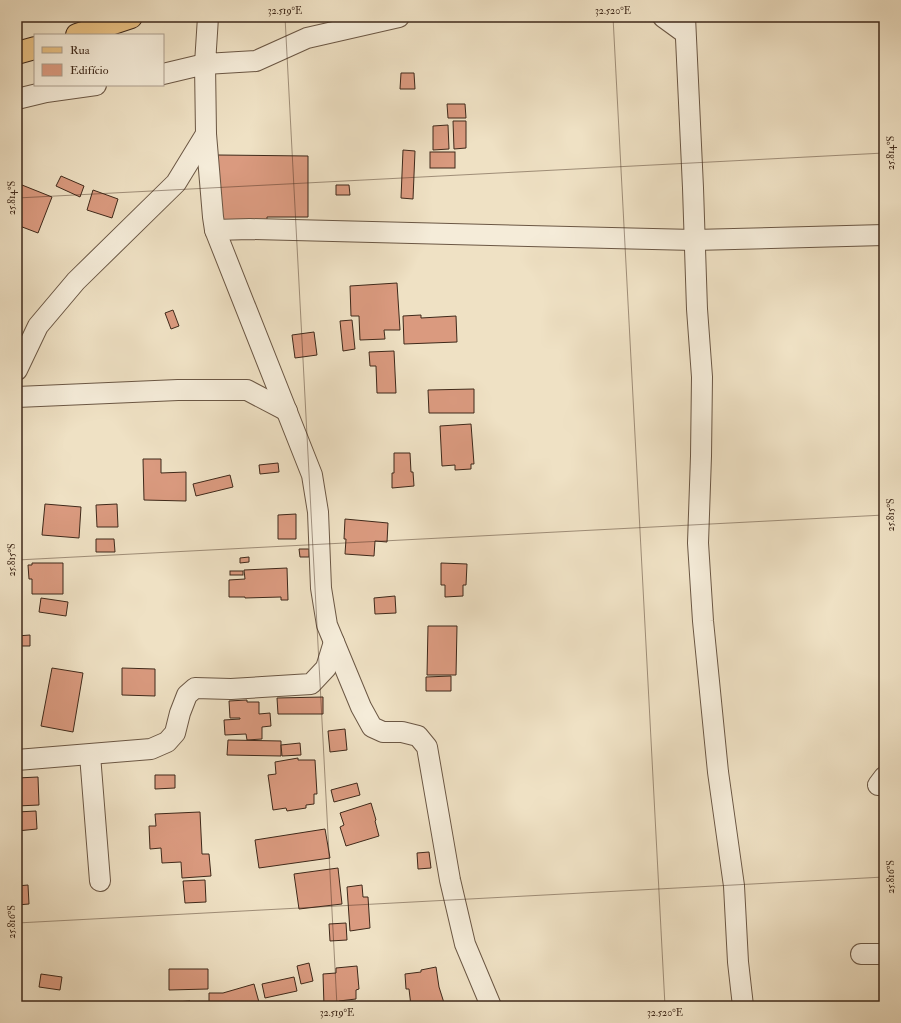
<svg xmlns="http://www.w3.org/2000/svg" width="901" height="1023" viewBox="0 0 901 1023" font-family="'IM FELL Double Pica',serif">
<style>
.building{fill:#da9a7f;stroke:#3f291a}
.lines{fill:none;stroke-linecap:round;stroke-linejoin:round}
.street-casing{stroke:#6b5744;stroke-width:22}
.primary-casing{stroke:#3f291a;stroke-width:24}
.street{stroke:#f5ecd9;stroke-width:20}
.primary{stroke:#e8c082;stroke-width:22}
.ticks{fill:none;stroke:#3f291a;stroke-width:1;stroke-opacity:0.45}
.neatline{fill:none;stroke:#3f291a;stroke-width:1.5}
.ticks-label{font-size:10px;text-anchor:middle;fill:#3f291a}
</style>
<rect width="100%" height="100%" fill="#efe1c4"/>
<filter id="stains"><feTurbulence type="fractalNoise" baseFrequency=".005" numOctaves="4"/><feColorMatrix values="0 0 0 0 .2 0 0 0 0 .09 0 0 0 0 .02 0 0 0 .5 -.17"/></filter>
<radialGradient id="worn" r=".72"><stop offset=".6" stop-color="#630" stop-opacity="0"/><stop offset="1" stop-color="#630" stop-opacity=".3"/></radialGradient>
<!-- building -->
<g class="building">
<path d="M401,73H414L415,89H400Z"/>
<path d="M447,104H465L466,118H448Z"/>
<path d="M453,121H466V148L454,149Z"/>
<path d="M448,125L449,149L433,150V126Z"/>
<path d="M403,150L415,151L413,199L401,198Z"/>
<rect x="430" y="152" width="25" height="16"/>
<path d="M218,155L308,156V217H267V221H219Z"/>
<path d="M61,176L84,186L80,197L56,186Z"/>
<path d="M17,183L52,197L38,233L17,225Z"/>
<path d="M336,185H349L350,195H336Z"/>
<path d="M93,190L118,199L112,218L87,210Z"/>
<path d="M397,283L400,330H384L385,339L360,340L359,316H351L350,286Z"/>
<path d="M173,310L179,326L171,329L165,313Z"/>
<path d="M421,315V318L456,316L457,342L404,344L403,316Z"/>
<path d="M352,320L355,349L343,351L340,321Z"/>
<path d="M314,332L317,355L295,358L292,335Z"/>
<path d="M394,351L396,393H377L376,366H370L369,352Z"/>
<path d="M474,389V413H429L428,390Z"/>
<path d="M471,424L474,464H471V469L455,470V465L442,466L440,426Z"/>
<path d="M394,453H410L411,472H413L414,486L392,488V473H394Z"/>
<path d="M143,459H161V473L186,472V501L144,500Z"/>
<path d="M278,463L279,472L260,474L259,465Z"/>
<path d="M230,475L233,487L196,496L193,484Z"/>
<path d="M45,504L81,507L79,538L42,535Z"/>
<path d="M117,504L118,527H97L96,505Z"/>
<path d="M296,514V539H278V515Z"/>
<path d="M345,519L388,523L387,542L375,541L374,556L345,554L346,539H344Z"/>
<path d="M96,539H114L115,552H96Z"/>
<path d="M299,549H309V557H300Z"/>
<path d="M249,557V562L240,563V558Z"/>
<path d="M32,563H63V594H32V579H29L28,565H32Z"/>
<path d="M441,563L467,564L466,585H463V596L445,597V585H441Z"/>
<path d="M287,568L288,600H281V597L245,598V597H229V580L245,579L244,570Z"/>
<rect x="230" y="571" width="13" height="4"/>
<path d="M395,596L396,613L375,614L374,598Z"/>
<path d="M41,598L68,602L66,616L39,612Z"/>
<path d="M428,626H457L456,675H427Z"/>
<path d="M30,635V646H17V636Z"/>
<path d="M52,668L83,673L73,732L41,726Z"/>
<path d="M122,668L155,669V696L122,695Z"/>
<path d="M451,676V691H426V677Z"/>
<path d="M323,697V714H278L277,698Z"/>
<path d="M247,700V702H259V714L270,713L271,726L262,727V739L247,740L246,734L225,735L224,720L240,719V718H230L229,701Z"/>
<path d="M345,729L347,750L330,752L328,731Z"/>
<path d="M228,740L281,741V756L227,755Z"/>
<path d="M300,743L301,755L282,756L281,745Z"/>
<path d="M298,758V760H315L317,794H314V804L306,805V808L287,811L286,808L273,810L268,775L276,774L275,762Z"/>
<path d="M155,775H175V788L155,789Z"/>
<path d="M38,777L39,805L17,806V778Z"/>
<path d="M357,783L360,795L334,802L331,790Z"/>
<path d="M371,803L376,820L375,821L379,836L346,846L340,827L344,825L340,813Z"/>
<path d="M36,811L37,829L17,831V812Z"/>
<path d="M200,812L202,854H209L211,876L182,878L181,862L162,863L161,848L150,849L149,826H156L155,814Z"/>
<path d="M325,829L330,858L259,868L255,840Z"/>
<path d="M429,852L431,868L418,869L417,853Z"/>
<path d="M338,868L342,904L299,909L294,874Z"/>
<path d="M205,880L206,902L185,903L183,881Z"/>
<path d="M28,885L29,904L17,905V886Z"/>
<path d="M362,885L363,897H368L370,928L350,931L347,887Z"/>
<path d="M346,923L347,940L330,941L329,924Z"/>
<path d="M309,963L313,981L301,984L297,966Z"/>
<path d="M357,966L359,989L356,990V999L339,1001V1005L324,1006L323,974L336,973V968Z"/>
<path d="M436,967L439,987L445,1006H411L409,989H406L405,974L421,972V970Z"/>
<path d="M169,969H208V989L169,990Z"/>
<path d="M41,974L62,977L60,990L39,987Z"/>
<path d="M294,977L297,991L265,998L262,984Z"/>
<path d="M254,984L260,1006H243L242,1005L209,1006V993H223Z"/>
<path d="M190,1001V1006H174L173,1002H175Z"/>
</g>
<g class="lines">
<defs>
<g id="street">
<path d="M208,17L205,64L256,61L307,38L399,17"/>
<path d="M663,17L685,33"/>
<path d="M685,17L693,188L697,309L702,377L701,456L698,543L703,621L718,772L734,886L738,962L743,1006"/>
<path d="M17,99L46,92L96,85"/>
<path d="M206,134L213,217L215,230L250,229L694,240L884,235"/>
<path d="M215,230L312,475L318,512L321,588L327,625L361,707L372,727L383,732H402L418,736L427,747L450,880L465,944L491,1006"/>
<path d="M17,370L38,326L76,281L176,183L206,134L205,64L163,74"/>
<path d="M17,397L178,390H247L287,411"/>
<path d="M90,755L100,881"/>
<path d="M17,760L151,749L167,742L175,733L180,713L187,695L195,688L231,689L311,684L326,668L334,642"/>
<path d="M878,785L884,777"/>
<path d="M861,954H884"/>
</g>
<g id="primary">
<path d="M77,35L131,17"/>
<path d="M17,53L35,48"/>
</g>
</defs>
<!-- street casing -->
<use href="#street" class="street-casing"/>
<!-- primary casing -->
<use href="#primary" class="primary-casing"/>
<!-- street -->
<use href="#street" class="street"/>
<!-- primary -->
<use href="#primary" class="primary"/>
</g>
<!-- ticks -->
<path class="ticks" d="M285,17L337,1006M613,17L665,1006M17,198L884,153M17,560L884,515M17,923L884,877"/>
<!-- margin -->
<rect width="901" height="1023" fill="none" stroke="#efe1c4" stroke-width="44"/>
<!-- legend -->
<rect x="34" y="34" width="130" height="52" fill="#f5ecd9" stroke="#ac9e8d"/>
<rect x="42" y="47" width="20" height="6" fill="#e8c082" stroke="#ac9e8d"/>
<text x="70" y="54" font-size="12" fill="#3f291a">Rua</text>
<rect x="42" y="64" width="20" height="12" fill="#da9a7f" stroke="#ac9e8d"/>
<text x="70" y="74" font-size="12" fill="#3f291a">Edifício</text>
<rect x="22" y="22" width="857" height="979" class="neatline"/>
<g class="ticks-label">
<text x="285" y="14">32.519°E</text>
<text x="613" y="14">32.520°E</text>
<text transform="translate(890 153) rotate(-90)" y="4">25.814°S</text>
<text transform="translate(11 198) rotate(-90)" y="4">25.814°S</text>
<text transform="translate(890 515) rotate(-90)" y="4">25.815°S</text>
<text transform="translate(11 560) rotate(-90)" y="4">25.815°S</text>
<text transform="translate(890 877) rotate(-90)" y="4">25.816°S</text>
<text transform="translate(11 922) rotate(-90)" y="4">25.816°S</text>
<text x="337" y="1016">32.519°E</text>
<text x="665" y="1016">32.520°E</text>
</g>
<rect width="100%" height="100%" filter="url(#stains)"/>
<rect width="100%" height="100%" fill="url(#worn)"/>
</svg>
